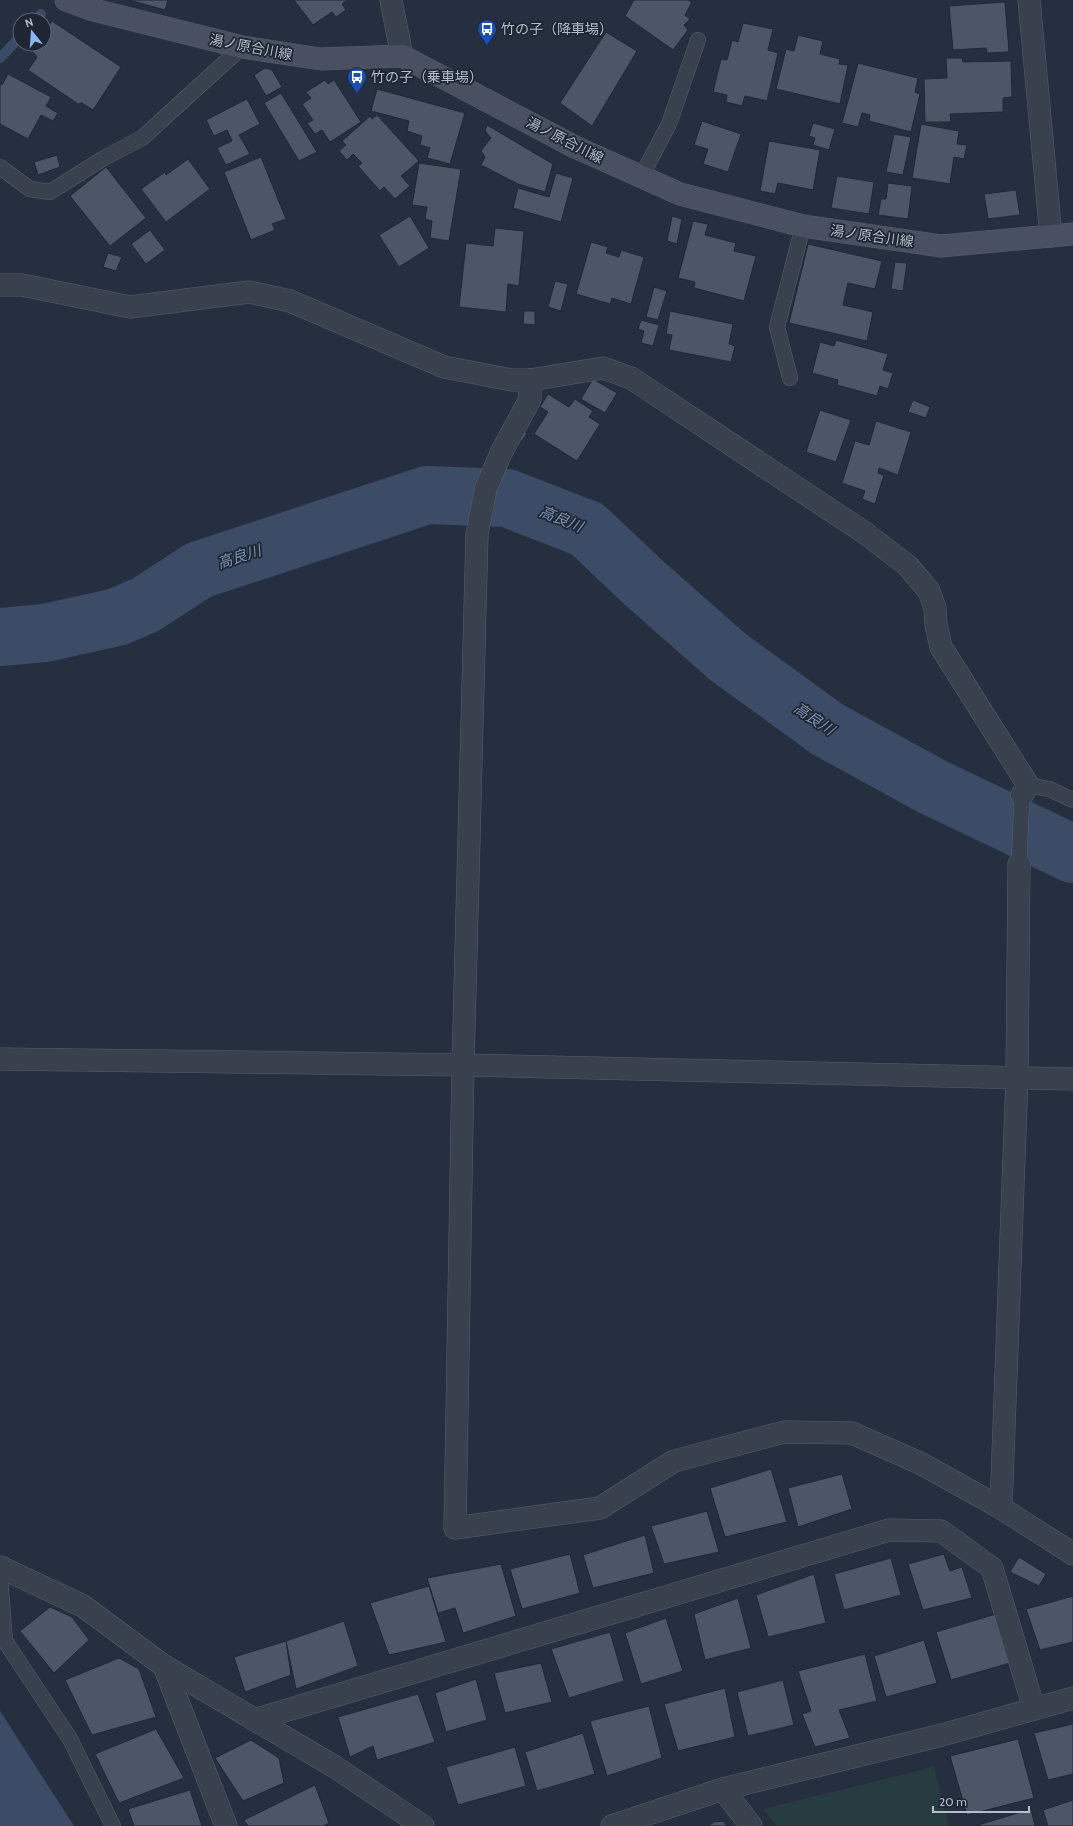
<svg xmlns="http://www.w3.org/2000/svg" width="1073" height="1826" viewBox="0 0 1073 1826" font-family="Cabin,'Noto Sans JP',sans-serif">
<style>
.green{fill:#273c40}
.water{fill:#3c4c67}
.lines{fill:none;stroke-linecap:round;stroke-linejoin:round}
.stream{stroke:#3c4c67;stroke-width:10}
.river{stroke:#3c4c67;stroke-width:58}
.building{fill:#4c5667;stroke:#202836}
.service-casing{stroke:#575f6c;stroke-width:16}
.minor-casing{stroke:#575f6c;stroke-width:23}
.secondary-casing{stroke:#575f6c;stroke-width:23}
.service{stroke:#39414f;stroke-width:15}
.minor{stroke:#39414f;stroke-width:22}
.secondary{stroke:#485061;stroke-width:22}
.labels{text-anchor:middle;stroke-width:3.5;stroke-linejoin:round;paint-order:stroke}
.poi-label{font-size:14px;fill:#b6bdc9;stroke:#1e2634;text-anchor:start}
.street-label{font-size:14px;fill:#b6bdc9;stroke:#1e2634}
.water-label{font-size:15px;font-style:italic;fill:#7e92b0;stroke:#1e2634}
</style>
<rect width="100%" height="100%" fill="#262f3f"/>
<!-- green -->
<path class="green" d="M934,1767L949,1826H777L763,1809Z"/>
<!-- water -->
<path class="water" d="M0,1711L74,1826H0Z"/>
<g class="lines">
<!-- stream -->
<g class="stream">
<path d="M36,20L41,14"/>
<path d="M0,58L20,37"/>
</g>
<!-- river -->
<path class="river" d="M0,637L45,633L117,617L145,605L199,570L427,495L507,498L587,529L643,582L728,657L827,729L931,786L1073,854"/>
</g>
<!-- building -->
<g class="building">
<path d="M129,0H168L165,10Z"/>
<path d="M294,0H348L342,4L346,10L336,17L332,12L313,25Z"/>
<path d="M634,0H688L692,2L685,15L690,19L684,25L688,30L673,50L625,16Z"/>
<path d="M1005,2L1009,52L987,53L986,48L953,50L949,6Z"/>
<path d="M52,21L121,67L93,110L82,103L78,104L28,70L37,57L32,51L36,44H44V33Z"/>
<path d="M743,23L773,29L768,50L778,53L767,101L745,96L742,106L726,102L727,95L713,92L721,59L727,60L732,40L738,42Z"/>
<path d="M606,32L637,51L592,126L560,103Z"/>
<path d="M798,35L823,41L820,54L840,59L839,64L848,65L840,104L776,89L786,49L794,51Z"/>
<path d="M946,58H962L963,62L1011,61L1012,97L1003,98V112L950,114L951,122H925L924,79L947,78Z"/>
<path d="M858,63L918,78L915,92L920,94L911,132L869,121L870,115L862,113L858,127L842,123Z"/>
<path d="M265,68L272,70L282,87L266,96L254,75Z"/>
<path d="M8,74L51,97L46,106L58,113L53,121L41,115L28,139L0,124V84L2,85Z"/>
<path d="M325,80L328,84L334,80L361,122L330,142L322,130L315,134L307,123L313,120L302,104L311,98L306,92Z"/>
<path d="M377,89L465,113L450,164L427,158L430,148L420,145L422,136L407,131L409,121L371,111Z"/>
<path d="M281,93L317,152L299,161L264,103Z"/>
<path d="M247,99L260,124L239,135L250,154L226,165L217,148L232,141L227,130L214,136L206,120Z"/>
<path d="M377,115L419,161L401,176L410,186L395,199L384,187L380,191L358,166L362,163L353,154L347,160L339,151L346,145L342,141L370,116L372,119Z"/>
<path d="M702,121L741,134L728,172L703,164L708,149L694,145Z"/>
<path d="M813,123L835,129L829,150L813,145L815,138L809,136Z"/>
<path d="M921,124L959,131L957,144L967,145L964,159L954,157L950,184L912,178Z"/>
<path d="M487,125L553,164L545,192L518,184L481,165L485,157L481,151L491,138L485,131Z"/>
<path d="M894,134L911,137L903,175L886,172Z"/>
<path d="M769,141L820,150L813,190L778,183L775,194L760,191Z"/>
<path d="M57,155L60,167L38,175L34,162Z"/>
<path d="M261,157L286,219L272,224L275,230L251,240L224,172Z"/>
<path d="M188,159L210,189L166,222L141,189L165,172L166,175Z"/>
<path d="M419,163L461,169L449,241L430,238L432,221L425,219L427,207L412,205Z"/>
<path d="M106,167L146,218L110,246L70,196Z"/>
<path d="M556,173L573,178L561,222L513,208L518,188L549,197Z"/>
<path d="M837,176L874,182L869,214L831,208Z"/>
<path d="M888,183L912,186L908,219L878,215L881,199H886Z"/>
<path d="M1016,190L1020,215L988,219L984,194Z"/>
<path d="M410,216L429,248L399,267L379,235Z"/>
<path d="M672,216L682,219L677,244L667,241Z"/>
<path d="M693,221L708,224L705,235L736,243L734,251L756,256L744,301L694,288L695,282L678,278Z"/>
<path d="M495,228L524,231L519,286L508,284L506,312L459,307L466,243L493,246Z"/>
<path d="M150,230L165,250L146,264L131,244Z"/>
<path d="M591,242L608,247L606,253L619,257L621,250L644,257L631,304L612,298L610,304L576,294Z"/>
<path d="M808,244L882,261L875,289L848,283L843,305L873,312L867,341L789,323Z"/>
<path d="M108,253L122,257L116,271L103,267Z"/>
<path d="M895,262L907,263L903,291L891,289Z"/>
<path d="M555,281L568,284L561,311L548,307Z"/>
<path d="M654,287L667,291L658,320L646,317Z"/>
<path d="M524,311H535V325L523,324Z"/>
<path d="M670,311L733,324L729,344L735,346L731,362L669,350L672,335L666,334Z"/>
<path d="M641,320L659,325L653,346L641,343L644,331L638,329Z"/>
<path d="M836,340L888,354L883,370L893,373L888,389L880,386L877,396L837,385L838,380L812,373L820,342L834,346Z"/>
<path d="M593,379L617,393L605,413L581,399Z"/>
<path d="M548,394L569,407L575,399L593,411L589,417L600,424L577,461L534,434L548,412L540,407Z"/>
<path d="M913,400L930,407L926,418L908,412Z"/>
<path d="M820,410L851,420L836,462L806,452Z"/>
<path d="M876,421L911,432L898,475L879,468L878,473L884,475L875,504L862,499L865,491L842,483L855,441L869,445Z"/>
<path d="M521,430L527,433L522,441L516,438Z"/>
<path d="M771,1469L787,1522L725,1537L710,1488Z"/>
<path d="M842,1474L852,1509L798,1527L788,1488Z"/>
<path d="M707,1511L719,1552L664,1564L651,1526Z"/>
<path d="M645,1535L654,1573L593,1588L583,1555Z"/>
<path d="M570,1554L580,1593L522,1609L510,1569Z"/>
<path d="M944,1554L950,1571L962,1567L972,1598L923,1610L908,1564Z"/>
<path d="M1019,1557L1046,1574L1039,1586L1010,1572Z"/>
<path d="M891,1558L901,1595L844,1610L834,1574Z"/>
<path d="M501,1564L516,1616L463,1633L455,1608L438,1613L427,1578Z"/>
<path d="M814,1574L826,1623L768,1637L756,1595Z"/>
<path d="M429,1586L446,1642L389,1655L370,1603Z"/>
<path d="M1073,1596V1642L1040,1650L1026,1609Z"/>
<path d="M738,1598L751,1648L705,1660L694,1614Z"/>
<path d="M50,1607L72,1617L89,1640L54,1673L20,1631Z"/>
<path d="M996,1614L1010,1663L951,1680L936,1632Z"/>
<path d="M666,1618L683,1671L641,1684L625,1633Z"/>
<path d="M344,1621L358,1666L296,1689L286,1641Z"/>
<path d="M610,1632L624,1681L569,1698L551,1649Z"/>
<path d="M924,1640L937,1683L886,1697L874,1656Z"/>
<path d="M286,1641L291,1675L245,1692L234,1657Z"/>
<path d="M865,1654L877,1701L839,1710L850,1738L815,1747L802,1714L811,1711L798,1671Z"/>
<path d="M119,1658L139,1669L156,1717L92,1735L65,1680Z"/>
<path d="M541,1663L552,1702L505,1713L494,1673Z"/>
<path d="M476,1679L487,1720L446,1732L435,1693Z"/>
<path d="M783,1680L794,1725L748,1736L737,1692Z"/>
<path d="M725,1688L735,1737L678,1751L664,1704Z"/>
<path d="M418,1694L435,1742L377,1760L373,1746L350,1757L338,1717Z"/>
<path d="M649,1706L662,1758L607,1776L590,1721Z"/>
<path d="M1073,1724V1774L1048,1780L1034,1733Z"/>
<path d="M156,1729L184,1778L119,1803L95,1754Z"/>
<path d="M583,1733L595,1774L537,1791L525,1752Z"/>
<path d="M1018,1739L1034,1798L967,1815L950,1756Z"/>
<path d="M251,1740L279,1758L284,1783L243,1801L215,1758Z"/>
<path d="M515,1747L526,1786L458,1805L446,1767Z"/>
<path d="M315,1785L329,1823L323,1826H248L244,1820Z"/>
<path d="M190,1790L202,1826H134L128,1809Z"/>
<path d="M1073,1800V1826H1048L1043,1810Z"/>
<path d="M1031,1809L1035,1826H979L978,1825Z"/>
<path d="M723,1821L727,1826H708L714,1822Z"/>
</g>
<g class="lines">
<defs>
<g id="service">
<path d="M0,167L30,189L50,192L104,158L142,138L242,47"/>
<path d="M641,177L669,124L698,40"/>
<path d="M790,378L777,327L803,226"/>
<path d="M1028,785L1049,789L1073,800"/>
<path d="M1019,864L1022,795"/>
<path d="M0,1577L5,1641L70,1739L113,1826"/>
</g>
<g id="minor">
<path d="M391,0L402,56"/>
<path d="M1029,0L1051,236"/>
<path d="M0,285H22L130,307L249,292L290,301L444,367L512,380H530L603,368L631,378L865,533L908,566L929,591L935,608L936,625L941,647L1028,785L1022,795"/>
<path d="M530,380V399L501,453L486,488L477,534L463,1065L455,1528L600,1508L674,1461L784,1432L852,1433L922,1464L1001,1508L1073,1554"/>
<path d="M0,1059L463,1065L1073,1079"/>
<path d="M1001,1508L1017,1077L1019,864"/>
<path d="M0,1567L83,1606L164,1666L335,1767L423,1826"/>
<path d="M164,1666L226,1826"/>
<path d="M254,1720L889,1530L941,1531L992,1568L1034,1709"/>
<path d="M723,1789L751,1826"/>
<path d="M612,1826L723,1789L942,1735L1073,1698"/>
</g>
<path id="secondary" d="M66,0L90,9L242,47L321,59L402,56L575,147L680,194L803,226L941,246L1073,234"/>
</defs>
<!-- service casing -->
<use href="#service" class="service-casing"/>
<!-- minor casing -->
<use href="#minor" class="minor-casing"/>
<!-- secondary casing -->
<use href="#secondary" class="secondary-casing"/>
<!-- service -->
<use href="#service" class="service"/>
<!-- minor -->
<use href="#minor" class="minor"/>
<!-- secondary -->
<use href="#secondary" class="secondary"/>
</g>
<!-- icons -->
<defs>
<symbol id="bus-pin" viewBox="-11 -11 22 30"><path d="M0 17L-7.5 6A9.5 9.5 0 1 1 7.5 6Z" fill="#1a4fb4" stroke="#1e2634"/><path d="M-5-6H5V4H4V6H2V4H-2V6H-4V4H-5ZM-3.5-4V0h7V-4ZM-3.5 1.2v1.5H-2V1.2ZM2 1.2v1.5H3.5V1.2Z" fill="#fff"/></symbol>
</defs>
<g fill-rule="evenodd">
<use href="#bus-pin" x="476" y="18" width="22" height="30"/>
<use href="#bus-pin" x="346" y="66" width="22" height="30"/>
</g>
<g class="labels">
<!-- poi labels -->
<g class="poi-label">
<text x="501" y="34">竹の子（降車場）</text>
<text x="371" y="82">竹の子（乗車場）</text>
</g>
<!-- street labels -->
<g class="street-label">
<text transform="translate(251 47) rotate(11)" y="5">湯ノ原合川線</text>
<text transform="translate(565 140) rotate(27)" y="5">湯ノ原合川線</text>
<text transform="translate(872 236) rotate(8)" y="5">湯ノ原合川線</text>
</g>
<!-- water labels -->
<g class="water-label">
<text transform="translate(561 519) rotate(22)" y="5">高良川</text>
<text transform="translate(239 557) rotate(-18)" y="5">高良川</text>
<text transform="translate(814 719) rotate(34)" y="5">高良川</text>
</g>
</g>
<!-- north arrow -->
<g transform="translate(32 32) rotate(343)"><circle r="19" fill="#1e2634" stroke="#5b6270"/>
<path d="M0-3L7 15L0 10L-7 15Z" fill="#8fb3f5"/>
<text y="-6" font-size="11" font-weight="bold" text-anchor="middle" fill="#b6bdc9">N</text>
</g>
<!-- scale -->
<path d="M933 1806v6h96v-6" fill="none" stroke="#b6bdc9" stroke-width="2"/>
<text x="939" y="1806" font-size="12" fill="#b6bdc9" stroke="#1e2634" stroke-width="3" paint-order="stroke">20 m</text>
</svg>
